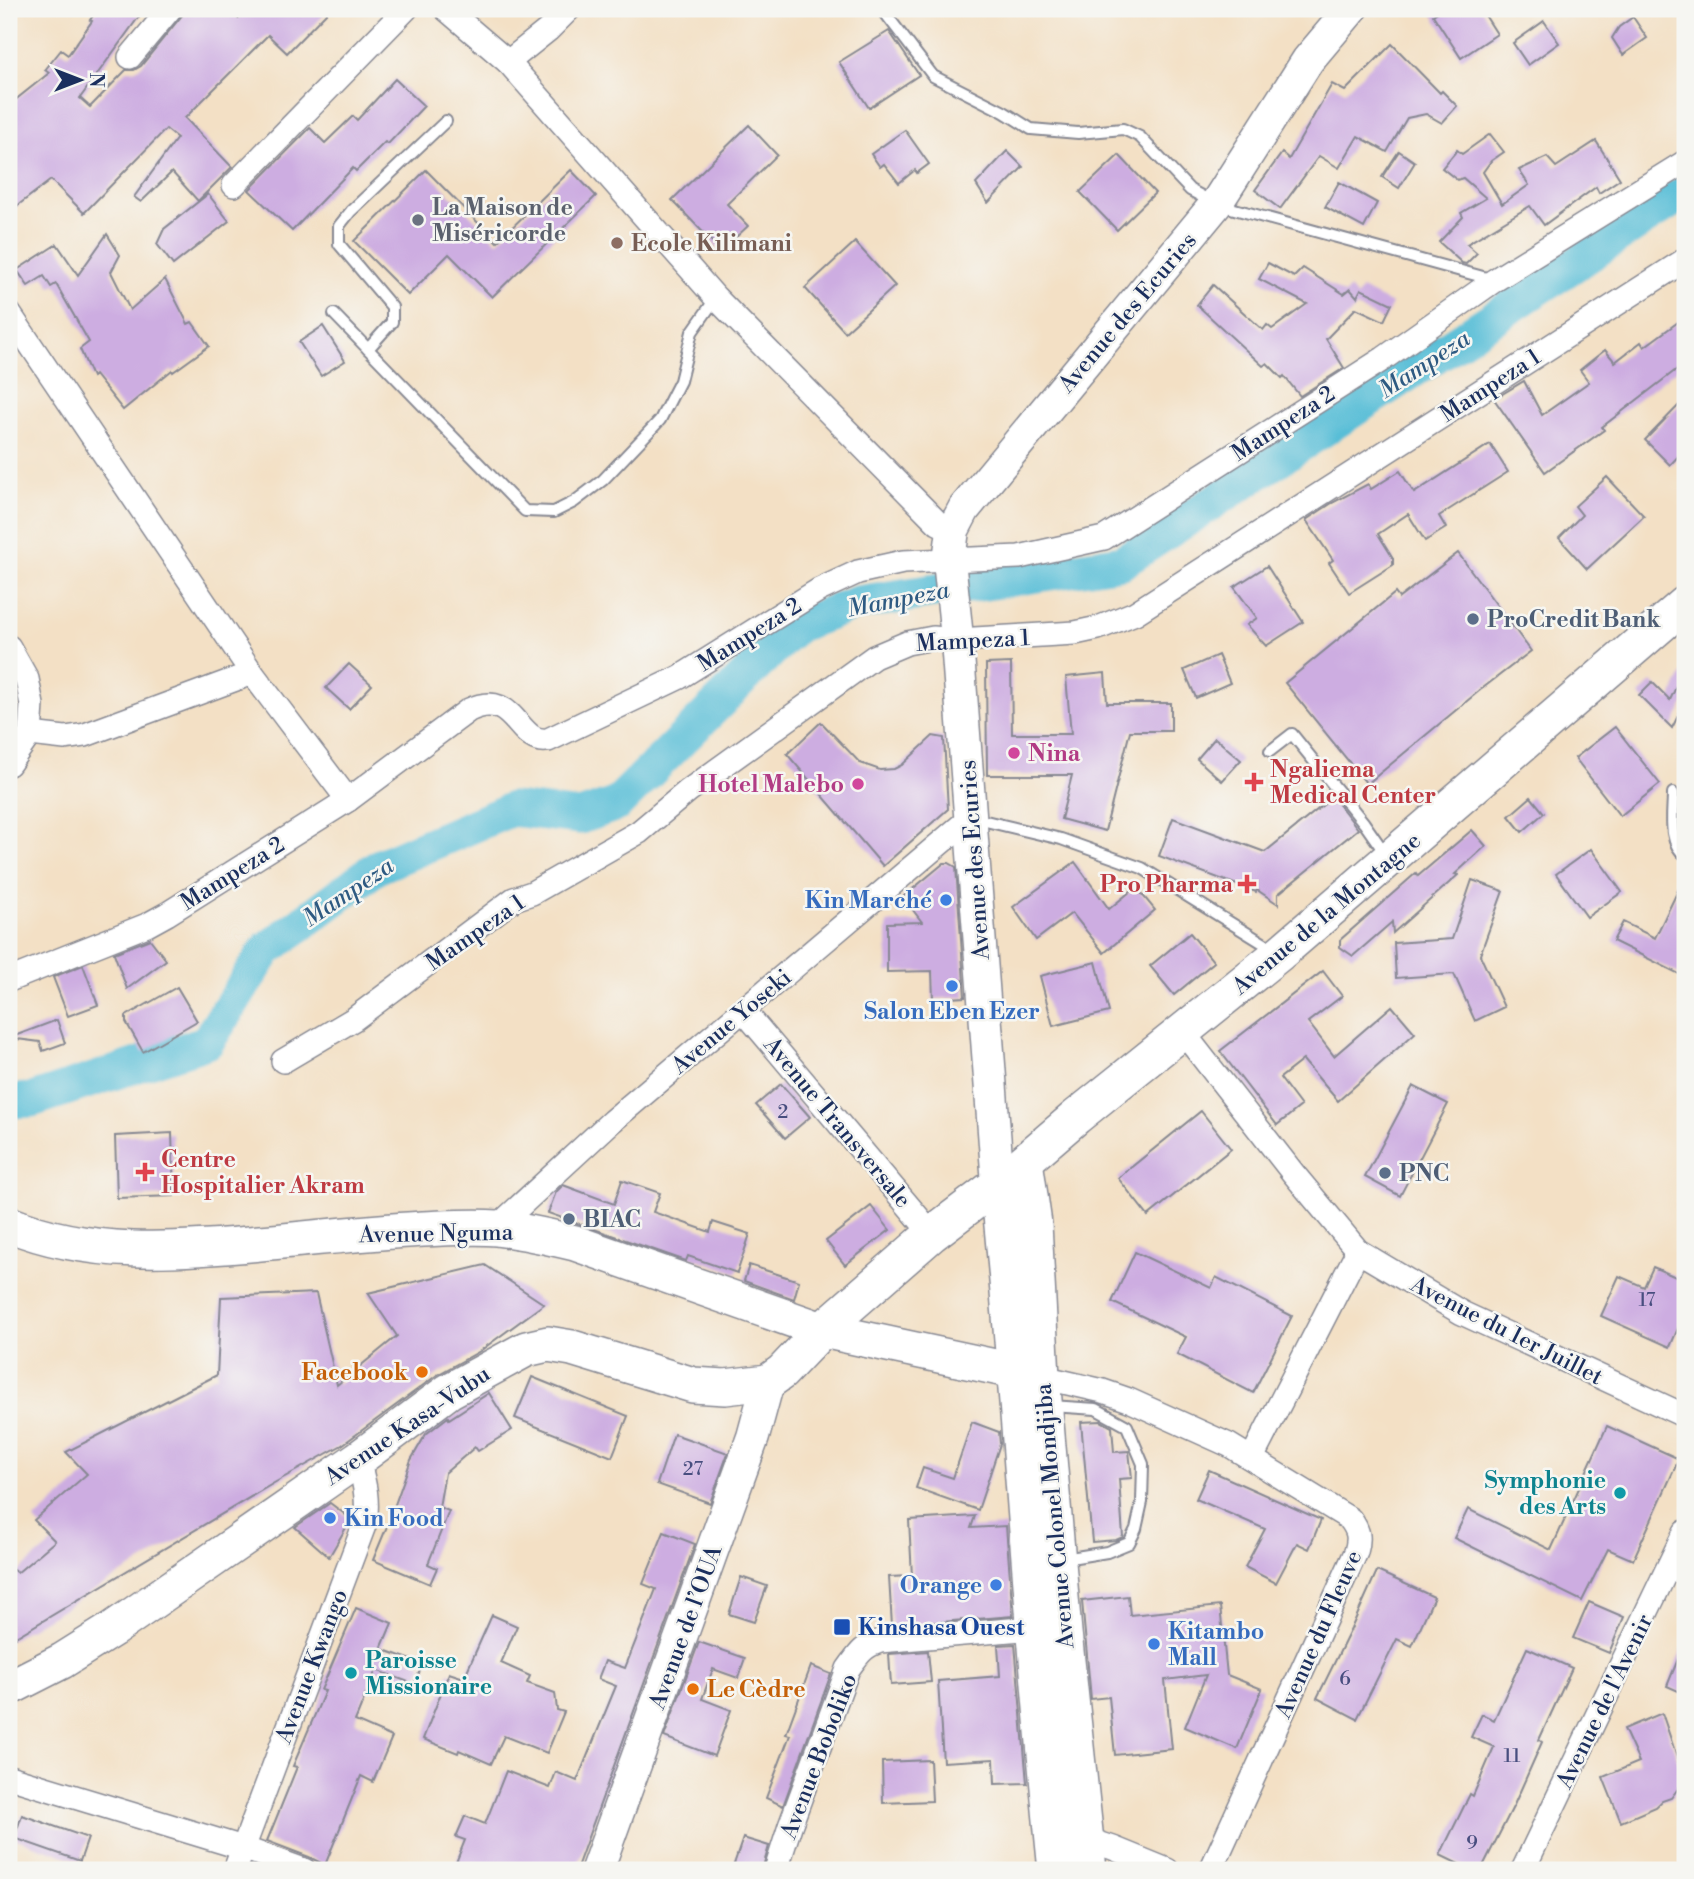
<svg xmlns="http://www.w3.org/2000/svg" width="1694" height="1879" viewBox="0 0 1694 1879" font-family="'Libre Bodoni',serif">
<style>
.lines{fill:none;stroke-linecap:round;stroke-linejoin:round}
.river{stroke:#59bed7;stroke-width:35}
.building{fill:#cdade1}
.lane-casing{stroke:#878892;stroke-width:14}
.street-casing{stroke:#878892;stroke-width:26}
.secondary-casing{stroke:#878892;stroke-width:35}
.primary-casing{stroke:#878892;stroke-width:38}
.lane{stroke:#fff;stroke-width:10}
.street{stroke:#fff;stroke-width:23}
.secondary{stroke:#fff;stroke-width:32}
.primary{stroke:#fff;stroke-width:35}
.worship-dot{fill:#6b7280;stroke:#f6f6f2;stroke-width:2.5}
.education-dot{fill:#8d6e63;stroke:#f6f6f2;stroke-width:2.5}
.service-dot{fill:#5c6f8a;stroke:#f6f6f2;stroke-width:2.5}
.hotel-dot{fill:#d1479c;stroke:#f6f6f2;stroke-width:2.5}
.health-dot{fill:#e0444e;stroke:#f6f6f2;stroke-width:2.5}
.shop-dot{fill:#3f7fe0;stroke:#f6f6f2;stroke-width:2.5}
.food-dot{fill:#e8710a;stroke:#f6f6f2;stroke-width:2.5}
.culture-dot{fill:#0f9aa8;stroke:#f6f6f2;stroke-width:2.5}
.transit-dot{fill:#1a4fb4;stroke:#f6f6f2;stroke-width:2.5}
.labels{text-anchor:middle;stroke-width:5;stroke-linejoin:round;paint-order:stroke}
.number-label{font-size:19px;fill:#484e7f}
.worship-label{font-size:23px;font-weight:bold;fill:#5b616d;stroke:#f6f6f2;text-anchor:start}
.education-label{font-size:23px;font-weight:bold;fill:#785e54;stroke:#f6f6f2;text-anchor:start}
.street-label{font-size:23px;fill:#1b2f5e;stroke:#f6f6f2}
.service-label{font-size:23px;font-weight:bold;fill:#4e5e75;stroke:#f6f6f2;text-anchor:start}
.hotel-label{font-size:23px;font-weight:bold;fill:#b23c85;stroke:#f6f6f2;text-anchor:start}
.health-label{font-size:23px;font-weight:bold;fill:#be3a42;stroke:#f6f6f2;text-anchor:start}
.shop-label{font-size:23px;font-weight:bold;fill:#366cbe;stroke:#f6f6f2;text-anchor:end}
.food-label{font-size:23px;font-weight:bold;fill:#c56008;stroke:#f6f6f2;text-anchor:end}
.culture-label{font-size:23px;font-weight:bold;fill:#0d838f;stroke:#f6f6f2;text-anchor:end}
.transit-label{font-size:23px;font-weight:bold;fill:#164399;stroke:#f6f6f2;text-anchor:start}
.water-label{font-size:24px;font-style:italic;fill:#2e5a82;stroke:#f6f6f2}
</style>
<rect width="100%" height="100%" fill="#f6f6f2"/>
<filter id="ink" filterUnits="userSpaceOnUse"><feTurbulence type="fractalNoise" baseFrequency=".0143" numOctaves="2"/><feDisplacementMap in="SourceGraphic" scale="14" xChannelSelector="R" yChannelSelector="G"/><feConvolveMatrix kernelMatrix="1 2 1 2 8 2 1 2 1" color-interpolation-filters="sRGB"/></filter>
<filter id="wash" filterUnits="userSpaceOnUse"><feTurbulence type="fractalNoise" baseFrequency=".00686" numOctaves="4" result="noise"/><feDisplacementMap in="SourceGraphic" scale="28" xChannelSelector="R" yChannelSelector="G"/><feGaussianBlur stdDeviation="1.57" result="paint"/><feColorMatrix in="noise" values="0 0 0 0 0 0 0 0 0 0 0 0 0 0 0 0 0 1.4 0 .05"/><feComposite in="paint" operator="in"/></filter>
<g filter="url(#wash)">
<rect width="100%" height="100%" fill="#f3e0c5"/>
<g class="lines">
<!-- river -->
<path class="river" d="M9,1101L32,1100L207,1042L266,950L377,867L512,809L580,817L617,804L796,626L857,603L1122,562L1685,192"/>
</g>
<g id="blocks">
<!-- building -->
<g class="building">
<path d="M98,9H131L140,15L80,98L90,107L126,70H134L141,66L187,9H229L238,18L248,9H330L287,53L268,35L185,118L232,167L198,201L172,172L141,202L134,197L177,138L166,129L84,213L51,180L9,212V105L49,73L45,70L61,50L68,55L92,21L90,20Z"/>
<path d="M1442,9H1481L1497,34L1461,58L1433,15Z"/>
<path d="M1633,17L1647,38L1623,55L1612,38L1619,27Z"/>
<path d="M1544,21L1559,43L1528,65L1513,43Z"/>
<path d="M889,31L919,75L869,108L839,62Z"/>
<path d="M1392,44L1440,93L1442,91L1457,106L1442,123L1426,114L1407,118L1387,152L1358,136L1339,168L1319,156L1280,209L1255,190L1282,153L1289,159L1332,84L1345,91Z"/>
<path d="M395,79L424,106L388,144L385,142L356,171L353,168L292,231L249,190L310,128L325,143L353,116L357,120Z"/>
<path d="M749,125L777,155L727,204L748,226L721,251L672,200Z"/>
<path d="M905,130L929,164L917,173L915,170L899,183L884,164L880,167L871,154Z"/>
<path d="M1490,134L1504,152L1491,161L1483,172L1502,204L1529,185L1519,170L1547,157L1556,167L1596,141L1620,179L1599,193L1596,187L1544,225L1530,206L1467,244L1477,253L1466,264L1462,263L1439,242L1463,217L1461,213L1486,198L1463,178L1457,180L1442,168L1457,150L1462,154Z"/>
<path d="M1007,151L1023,167L988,203L976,184Z"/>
<path d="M1399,151L1415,162L1399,188L1382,177Z"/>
<path d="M1119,155L1155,193L1117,230L1080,192Z"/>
<path d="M426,170L497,242L571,170L596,196L492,297L449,254L408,295L354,241Z"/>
<path d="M1339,182L1377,203L1364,228L1325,207Z"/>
<path d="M208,194L229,221L173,265L157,244L164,229Z"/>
<path d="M107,234L120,255L111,272L130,310L165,279L188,324L192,322L209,346L173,372L172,370L123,410L95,375L92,377L80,349L89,342L56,284L51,287L44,276L28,286L17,270L57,244L78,275Z"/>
<path d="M855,242L895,286L845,332L805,288Z"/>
<path d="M1268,263L1294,277L1303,268L1344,294L1350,289L1357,297L1361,289L1392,304L1384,321L1356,308L1326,339L1344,368L1300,396L1284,376L1282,378L1267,363L1263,366L1197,305L1213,285L1263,330L1267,325L1272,329L1307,304L1259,279Z"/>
<path d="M1685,317V363L1602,427L1604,430L1545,472L1494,399L1524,381L1542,415L1589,382L1580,370L1605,350L1615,362L1641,342L1644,347Z"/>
<path d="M323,326L345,361L321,376L299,342Z"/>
<path d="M1685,399V449L1670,465L1645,440Z"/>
<path d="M1490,444L1508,472L1439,516L1446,528L1425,541L1408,514L1378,534L1393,558V565L1349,593L1329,563L1333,560L1306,520L1332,503L1368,484L1371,489L1400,471L1414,493Z"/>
<path d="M1607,477L1644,516L1587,569L1559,538L1582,515L1575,506Z"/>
<path d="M1458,553L1531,651L1479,691L1367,784L1285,683L1395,593L1399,598Z"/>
<path d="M1267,566L1303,622L1266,646L1247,625L1257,618L1234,587Z"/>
<path d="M1218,655L1230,683L1196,698L1184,670Z"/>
<path d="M1011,663L1012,734H1071L1066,677L1105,673L1107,703H1171V731H1130L1105,831L1061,819L1072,775H987L986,664Z"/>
<path d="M349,664L372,685L349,709L326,688Z"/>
<path d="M1685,668V702L1672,728L1639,695L1652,682L1670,700Z"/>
<path d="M821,722L860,763L880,770L894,769L902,765L933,736L944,738L948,809L883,866L787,754Z"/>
<path d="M1615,727L1660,784L1620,816L1575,758Z"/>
<path d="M1215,738L1241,760L1222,781L1197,759Z"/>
<path d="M1333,797L1358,829L1278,894V904L1257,890L1256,892L1159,856L1173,818L1265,852Z"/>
<path d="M1531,797L1544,813L1522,832L1509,816Z"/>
<path d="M1472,830L1486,846L1455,874L1458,875L1393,933L1392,922L1353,956L1340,947V940L1416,873L1418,876Z"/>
<path d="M1591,849L1622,892L1587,917L1556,874Z"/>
<path d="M1075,862L1109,909L1136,887L1155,910L1104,953L1072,913L1036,940L1013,907Z"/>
<path d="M944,863H949L956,867L965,997L933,999L932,971L887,972V923L922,922L903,897Z"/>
<path d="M1685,876V977L1613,941L1623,922L1655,938Z"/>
<path d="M1472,880L1503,891L1480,955L1504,1007L1475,1021L1454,974L1396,978L1394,943L1452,939Z"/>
<path d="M1190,933L1214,962L1174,995L1150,966Z"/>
<path d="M150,939L166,960L127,989L114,953Z"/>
<path d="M1096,962L1109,1012L1053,1026L1040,976Z"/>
<path d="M83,965L98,1005L68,1016L53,977Z"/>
<path d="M1323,971L1342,996L1308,1022L1334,1056L1392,1006L1415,1033L1338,1101L1303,1060L1280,1078L1301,1106L1277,1125L1220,1051Z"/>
<path d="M177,987L197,1021L143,1052L126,1022V1016Z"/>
<path d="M57,1020L65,1043L43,1051L40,1042L9,1038Z"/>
<path d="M781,1084L810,1117L785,1138L756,1105Z"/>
<path d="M1413,1086L1448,1104L1400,1196L1365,1177Z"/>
<path d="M1201,1111L1231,1149L1148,1216L1118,1178Z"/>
<path d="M172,1133L174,1196L117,1198L115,1136Z"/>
<path d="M622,1180L660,1193L653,1212L710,1232L713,1222L750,1234L737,1273L688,1256L686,1261L548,1213L556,1192L563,1185L614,1204Z"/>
<path d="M871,1206L890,1230L845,1265L826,1241Z"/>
<path d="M1135,1252L1211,1288L1216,1277L1292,1316L1253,1393L1177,1354L1186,1337L1112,1302Z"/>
<path d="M485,1265L544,1304L480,1351L437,1375L342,1445L274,1483L9,1641V1567L17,1573L55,1541L34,1520L87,1474L66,1452L217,1375L221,1297L316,1293L337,1385L397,1336L368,1293Z"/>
<path d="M749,1265L799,1281L794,1299L744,1281Z"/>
<path d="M1653,1267L1685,1281V1312L1670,1347L1601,1316L1619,1276L1644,1287Z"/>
<path d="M532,1377L628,1416L612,1457L515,1418Z"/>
<path d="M489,1393L512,1430L478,1451L475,1447L445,1473L439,1507L449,1511L428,1564L437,1568L430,1584L373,1560L388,1524L411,1460L426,1434L448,1417L449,1419Z"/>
<path d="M1101,1421L1112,1427L1114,1452L1129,1451L1132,1478L1119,1479L1123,1537L1116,1540L1092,1542L1081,1422Z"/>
<path d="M972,1422L999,1432L1000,1444L978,1510L916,1488L923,1468L953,1478Z"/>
<path d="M1607,1426L1679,1459L1633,1560L1608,1549L1582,1601L1454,1538L1468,1509L1551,1550Z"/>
<path d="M674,1434L728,1453L710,1503L657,1484Z"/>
<path d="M1209,1470L1321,1520L1309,1549L1297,1543L1276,1583L1245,1567L1265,1529L1196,1499Z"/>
<path d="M330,1503L351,1519L329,1557L295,1527Z"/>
<path d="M975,1516L971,1528L1006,1526L1013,1616L892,1626L889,1577L912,1576L909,1520Z"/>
<path d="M664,1532L695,1544L576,1870H453L465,1840L456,1837L465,1816L485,1824L506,1771L550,1788L556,1772L577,1781L616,1686L598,1679L605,1661L625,1668L656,1589L643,1584Z"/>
<path d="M1377,1571L1434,1597L1412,1646L1397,1639L1357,1719L1317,1698L1351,1629Z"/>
<path d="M741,1577L767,1586L754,1622L729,1614Z"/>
<path d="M1128,1596L1130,1615L1220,1606L1227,1675L1262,1689L1237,1749L1185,1727L1206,1675L1165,1680L1172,1749L1115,1755L1109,1697L1091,1699L1082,1601Z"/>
<path d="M1589,1602L1624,1617L1609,1653L1573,1638Z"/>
<path d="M356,1608L392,1623L381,1649L423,1664L414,1684L376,1670L355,1721L392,1737L373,1782L361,1776L325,1865L309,1857L267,1841L297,1767L293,1766L325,1691L321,1690Z"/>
<path d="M492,1615L517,1626L501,1663L530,1676L527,1683L555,1693L557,1710L564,1712L547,1753L504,1736L491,1764L459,1750L458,1753L423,1739L449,1673L464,1678Z"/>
<path d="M699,1642L745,1658L738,1678L713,1669L702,1699L731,1710L714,1756L664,1737Z"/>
<path d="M1685,1642V1694L1667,1686Z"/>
<path d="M1015,1644L1027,1783L995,1784L994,1759L943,1762L938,1681L1000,1676L998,1645Z"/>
<path d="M1527,1648L1572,1668L1539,1740L1542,1742L1514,1805L1481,1870H1471L1440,1855L1470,1794L1473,1796L1494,1747L1471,1737L1482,1714L1494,1720Z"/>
<path d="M928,1651L931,1682L891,1685L889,1654Z"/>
<path d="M811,1666L831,1674L783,1806L766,1798L790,1735L786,1734Z"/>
<path d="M1662,1713L1682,1772L1683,1782L1671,1798L1662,1801L1656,1807L1621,1822L1603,1777L1639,1762L1624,1729Z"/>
<path d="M930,1760L932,1801L883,1803L882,1762Z"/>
<path d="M22,1815L88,1838L80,1861L14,1838Z"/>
<path d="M743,1838L769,1846L762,1870H732Z"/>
</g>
</g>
</g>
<g filter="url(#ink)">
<use href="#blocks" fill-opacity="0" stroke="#878892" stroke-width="2"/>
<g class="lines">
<defs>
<g id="lane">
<path d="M882,9L933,76L1004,112L1031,129L1078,133L1123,129L1140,137L1190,190L1216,204L1494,280"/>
<path d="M334,314L525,511L554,512L574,502L603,480L660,420L680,381L692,332L716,298"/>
<path d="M368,349L392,322V307L339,244V226L351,211L446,121"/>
<path d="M1270,751L1292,734L1364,823L1387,856"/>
<path d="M1673,793C1673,813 1667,842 1685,855"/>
<path d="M973,818L1061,839L1142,868L1276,951"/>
<path d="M1051,1406L1096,1409L1127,1426L1143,1464L1142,1502L1136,1529L1129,1543L1107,1552L1064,1559"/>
</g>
<g id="street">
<path d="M446,9L508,62"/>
<path d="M569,9L548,30L508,62L716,298L938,523L953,530"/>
<path d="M130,57L170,9"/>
<path d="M234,185L406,9"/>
<path d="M9,313L252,673L348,800"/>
<path d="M9,647L27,679L32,705L30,734L9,764"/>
<path d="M30,734L65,738L85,735L252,673"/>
<path d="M9,980L147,925L167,914L348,800L469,710C516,688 516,745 548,740L680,677L819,590L858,572L903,562L1019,557L1104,538L1383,359L1495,280L1685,162"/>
<path d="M744,1011L932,1234"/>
<path d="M1182,1031L1293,1173L1358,1251L1462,1313L1685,1416"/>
<path d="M283,1061L354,1019L514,899L532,893L639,832L688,791L874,657L907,643L933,638L957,640L1075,633L1098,628L1135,613L1685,260"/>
<path d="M496,1228L612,1121L970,818"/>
<path d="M1042,1377L1103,1391L1129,1400L1229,1445L1350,1519C1359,1531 1360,1538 1356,1552L1211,1870"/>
<path d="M1252,1458L1358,1251"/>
<path d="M9,1777L243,1848L304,1870"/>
<path d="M1074,1841L1086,1839L1113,1848L1167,1870"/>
<path d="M235,1870L365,1523C369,1499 364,1482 358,1459"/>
<path d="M776,1870L790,1826L848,1669C859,1654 862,1647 880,1641L1033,1628"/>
<path d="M1523,1870L1685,1532"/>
</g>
<g id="secondary">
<path d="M998,1184L956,628L949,560L953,530L964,509L1216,204L1308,60L1351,9"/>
<path d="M597,1870L753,1437L768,1382"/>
</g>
<g id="primary">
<path d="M1025,1161L1034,1224L1042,1377L1064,1632L1089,1870"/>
<path d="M998,1184C1021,1412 1032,1642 1056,1870"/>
<path d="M9,1224C89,1257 175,1251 260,1243C314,1238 369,1232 423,1229C448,1228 473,1226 497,1228C524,1231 550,1237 575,1243L822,1330L1042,1377"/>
<path d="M9,1688L62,1661L113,1629L358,1459L449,1391L526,1349L548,1344L572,1348L693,1385L725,1387L768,1382L782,1372L822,1330L932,1234L998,1184L1076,1117L1280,953L1685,604"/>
</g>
</defs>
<!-- lane casing -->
<use href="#lane" class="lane-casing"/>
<!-- street casing -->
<use href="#street" class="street-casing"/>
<!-- secondary casing -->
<use href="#secondary" class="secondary-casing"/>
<!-- primary casing -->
<use href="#primary" class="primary-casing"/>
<!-- lane -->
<use href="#lane" class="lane"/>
<!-- street -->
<use href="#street" class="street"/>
<!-- secondary -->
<use href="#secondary" class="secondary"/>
<!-- primary -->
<use href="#primary" class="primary"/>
</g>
</g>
<!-- markers -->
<circle class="worship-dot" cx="418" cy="220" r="7"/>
<circle class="education-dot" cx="617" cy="243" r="7"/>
<g class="service-dot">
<circle cx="1473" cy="619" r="7"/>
<circle cx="1385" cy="1173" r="7"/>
<circle cx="569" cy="1219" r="7"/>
</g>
<g class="hotel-dot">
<circle cx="1014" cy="753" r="7"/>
<circle cx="858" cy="784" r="7"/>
</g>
<g class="health-dot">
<path d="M1250.5 771.5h7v7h7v7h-7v7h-7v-7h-7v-7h7z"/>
<path d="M1243.5 873.5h7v7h7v7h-7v7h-7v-7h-7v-7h7z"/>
<path d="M141.5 1161.5h7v7h7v7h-7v7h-7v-7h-7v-7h7z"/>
</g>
<g class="shop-dot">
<circle cx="946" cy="900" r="7"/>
<circle cx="952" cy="986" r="7"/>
<circle cx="330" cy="1518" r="7"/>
<circle cx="996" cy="1585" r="7"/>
<circle cx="1154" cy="1644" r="7"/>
</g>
<g class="food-dot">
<circle cx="422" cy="1372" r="7"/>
<circle cx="693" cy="1689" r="7"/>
</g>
<g class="culture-dot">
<circle cx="1620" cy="1493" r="7"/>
<circle cx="351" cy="1673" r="7"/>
</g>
<rect class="transit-dot" x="833" y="1618" width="18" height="18" rx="3.5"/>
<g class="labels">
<!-- number labels -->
<g class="number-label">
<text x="783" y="1118">2</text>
<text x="1647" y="1306">17</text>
<text x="693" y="1475">27</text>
<text x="1345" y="1685">6</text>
<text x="1512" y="1762">11</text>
<text x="1472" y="1849">9</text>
</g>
<!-- worship labels -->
<g class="worship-label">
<text x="432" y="215">La Maison de<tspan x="432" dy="26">Miséricorde</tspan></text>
</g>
<!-- education labels -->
<g class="education-label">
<text x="631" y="251">Ecole Kilimani</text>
</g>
<!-- street labels -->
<g class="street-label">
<text transform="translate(1127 312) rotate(-50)" y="8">Avenue des Ecuries</text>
<text transform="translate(1490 385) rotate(-33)" y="8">Mampeza 1</text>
<text transform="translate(1283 423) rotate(-33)" y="8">Mampeza 2</text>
<text transform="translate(749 634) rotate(-32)" y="8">Mampeza 2</text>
<text transform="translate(973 640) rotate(-3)" y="8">Mampeza 1</text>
<text transform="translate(974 860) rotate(-94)" y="8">Avenue des Ecuries</text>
<text transform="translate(232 873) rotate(-32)" y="8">Mampeza 2</text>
<text transform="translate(1326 913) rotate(-40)" y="8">Avenue de la Montagne</text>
<text transform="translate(475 932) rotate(-35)" y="8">Mampeza 1</text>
<text transform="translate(731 1021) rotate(-40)" y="8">Avenue Yoseki</text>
<text transform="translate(838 1122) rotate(50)" y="8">Avenue Transversale</text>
<text transform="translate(436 1233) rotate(-1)" y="8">Avenue Nguma</text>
<text transform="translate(1507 1330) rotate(27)" y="8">Avenue du 1er Juillet</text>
<text transform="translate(407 1425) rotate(-34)" y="8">Avenue Kasa-Vubu</text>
<text transform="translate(1054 1516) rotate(-95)" y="8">Avenue Colonel Mondjiba</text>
<text transform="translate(685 1627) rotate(-70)" y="8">Avenue de l’OUA</text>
<text transform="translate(1318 1634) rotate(-66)" y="8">Avenue du Fleuve</text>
<text transform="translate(311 1666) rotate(-69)" y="8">Avenue Kwango</text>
<text transform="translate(1604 1701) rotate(-64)" y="8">Avenue de l'Avenir</text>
<text transform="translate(818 1756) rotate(-69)" y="8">Avenue Boboliko</text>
</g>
<!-- service labels -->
<g class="service-label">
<text x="1487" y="627">ProCredit Bank</text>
<text x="1399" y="1181">PNC</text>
<text x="583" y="1227">BIAC</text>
</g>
<!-- hotel labels -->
<g class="hotel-label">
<text x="1028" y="761">Nina</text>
<text x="844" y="792" text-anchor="end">Hotel Malebo</text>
</g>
<!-- health labels -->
<g class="health-label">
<text x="1270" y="777">Ngaliema<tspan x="1270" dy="26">Medical Center</tspan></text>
<text x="1233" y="892" text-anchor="end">Pro Pharma</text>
<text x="161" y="1167">Centre<tspan x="161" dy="26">Hospitalier Akram</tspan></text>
</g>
<!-- shop labels -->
<g class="shop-label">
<text x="932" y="908">Kin Marché</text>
<text x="952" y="1019" text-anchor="middle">Salon Eben Ezer</text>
<text x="344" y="1526" text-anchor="start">Kin Food</text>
<text x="982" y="1593">Orange</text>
<text x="1168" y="1639" text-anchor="start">Kitambo<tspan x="1168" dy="26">Mall</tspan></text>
</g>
<!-- food labels -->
<g class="food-label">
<text x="408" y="1380">Facebook</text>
<text x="707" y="1697" text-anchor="start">Le Cèdre</text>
</g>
<!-- culture labels -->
<g class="culture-label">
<text x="1606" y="1488">Symphonie<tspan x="1606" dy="26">des Arts</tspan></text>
<text x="365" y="1668" text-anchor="start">Paroisse<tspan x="365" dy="26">Missionaire</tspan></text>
</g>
<!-- transit labels -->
<g class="transit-label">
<text x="858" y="1635">Kinshasa Ouest</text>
</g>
<!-- water labels -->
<g class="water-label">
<text transform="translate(1424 364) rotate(-33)" y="8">Mampeza</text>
<text transform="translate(898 599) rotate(-11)" y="8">Mampeza</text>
<text transform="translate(348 892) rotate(-34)" y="8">Mampeza</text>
</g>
</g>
<!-- margin -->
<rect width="1694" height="1879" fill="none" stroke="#f6f6f2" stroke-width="35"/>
<!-- north arrow -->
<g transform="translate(80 80) rotate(90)" stroke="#f6f6f2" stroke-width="5" paint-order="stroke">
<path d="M0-5L12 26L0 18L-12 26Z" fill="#1b2f5e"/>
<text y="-10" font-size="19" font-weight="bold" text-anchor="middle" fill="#1b2f5e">N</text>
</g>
</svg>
